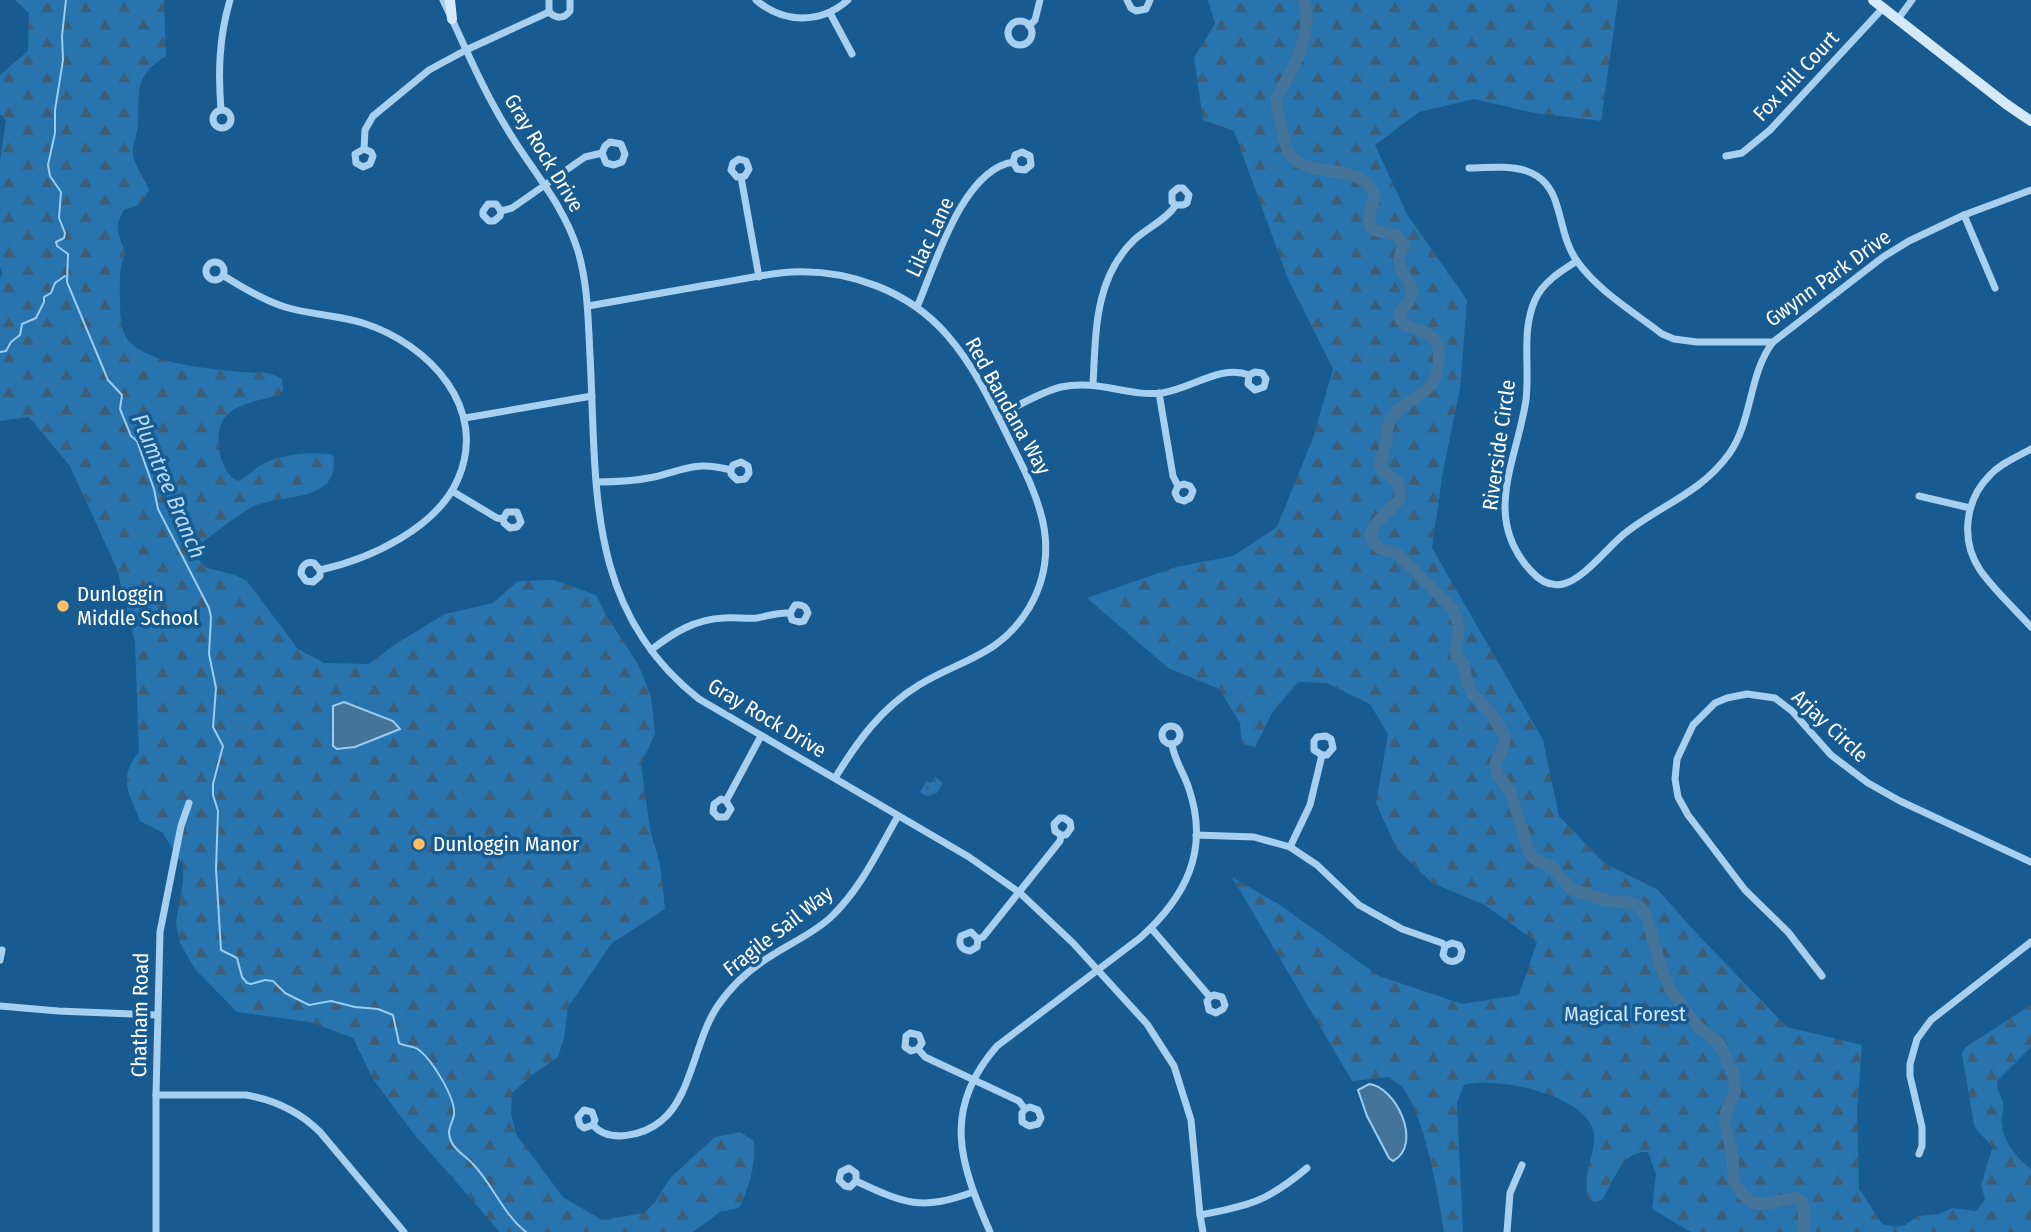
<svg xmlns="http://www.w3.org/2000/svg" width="2031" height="1232" viewBox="0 0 2031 1232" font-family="'Fira Sans Condensed',sans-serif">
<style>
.forest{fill:url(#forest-firs)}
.park{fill:url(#park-dots)}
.water{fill:#44749a;stroke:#99cdf2;stroke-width:2}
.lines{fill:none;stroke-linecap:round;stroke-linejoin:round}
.stream{stroke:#99cdf2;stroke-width:2}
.river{stroke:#44749a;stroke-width:12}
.street{stroke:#a7d0f0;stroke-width:7}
.secondary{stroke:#d4eafb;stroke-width:10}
.poi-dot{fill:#ffc065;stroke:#185b91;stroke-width:2.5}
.labels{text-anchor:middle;stroke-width:7;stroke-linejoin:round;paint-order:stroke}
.street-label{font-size:21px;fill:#fff;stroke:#185b91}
.poi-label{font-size:21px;fill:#fff;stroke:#185b91;text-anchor:start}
.park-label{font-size:21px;fill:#cde7fb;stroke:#185b91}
.water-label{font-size:23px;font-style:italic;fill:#b3daf6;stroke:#185b91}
</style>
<defs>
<pattern id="forest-firs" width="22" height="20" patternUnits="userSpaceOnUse" patternTransform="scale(1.75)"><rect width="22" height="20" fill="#2874ae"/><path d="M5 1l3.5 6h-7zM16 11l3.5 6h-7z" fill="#3c5e78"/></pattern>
<pattern id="park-dots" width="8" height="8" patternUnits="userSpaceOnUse" patternTransform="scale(1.75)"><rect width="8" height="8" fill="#2874ae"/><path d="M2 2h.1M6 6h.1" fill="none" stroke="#3c5e78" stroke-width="1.8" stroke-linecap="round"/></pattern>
</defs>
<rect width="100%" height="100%" fill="#185b91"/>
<!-- forest -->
<g class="forest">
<path d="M15,0H164L166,56C133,77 140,89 138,122C138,134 132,143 133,155C134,164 145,180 149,190L141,204L124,210C114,225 118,237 126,252C118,267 120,287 120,304C120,316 121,331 128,340C147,364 212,369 241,372C258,374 265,369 282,379L283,390L279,396C263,399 238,403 226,416C212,432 219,473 238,481C248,477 252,470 261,465C280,454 313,451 333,455C342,504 280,493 252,507C233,518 216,533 198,545L197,558L207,568L235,575L247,581L298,649L324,663L369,664L394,645L445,614L493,603L518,581L554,580L596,595L606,615L638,664L651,696L655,734L641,764L650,829L660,865L665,909L612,943L568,1007L564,1038L558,1057L535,1073L512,1093L511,1113L516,1134L563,1197L602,1220L644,1213L655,1202L670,1178L715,1137L740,1132L754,1141C756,1162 749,1189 739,1208L720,1212L693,1232H500L414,1134L373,1079L353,1038L310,1022L237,1012L195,969L180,943L176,923L183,882V865L162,832L140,821C129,791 117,780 139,752L135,642L117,569L70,466L29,417L0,421V280L2,274L0,267V160L6,120L0,114V75L28,51L29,13Z"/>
<path d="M1208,0H1618L1601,121L1535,113L1474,99L1419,112L1375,145L1407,214L1467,300L1460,389L1443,471L1432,548L1543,740L1559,816L1604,863L1658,890L1698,935L1787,1027L1862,1045L1857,1110L1859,1189L1882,1224L1895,1227L1905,1225L1918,1216L1939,1214L1952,1208L1976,1211L1985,1199L1981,1186L1992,1148C1989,1139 1978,1135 1974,1125L1962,1054L1966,1047L2031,1005V1047L1997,1081C1997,1093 2001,1094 2003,1103C2004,1110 2000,1119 2002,1126C2004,1143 2018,1159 2031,1169V1232H1691L1652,1209L1656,1174L1648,1152C1620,1151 1615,1181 1602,1200L1594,1202L1588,1199C1582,1173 1595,1158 1594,1135C1591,1095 1495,1076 1464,1085L1457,1102L1463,1232H1444C1439,1197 1424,1113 1402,1087C1398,1083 1393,1080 1389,1077L1352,1081L1232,877L1283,907L1379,976L1462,1004L1519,995L1537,942L1483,904L1432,883L1397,849L1376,803L1388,734L1370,704L1327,683L1298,682L1272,713L1255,747L1242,744L1240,723L1219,689L1168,668L1087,598L1176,567L1233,556L1277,527L1313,438L1333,369L1288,279L1234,131L1203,120L1194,57L1215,24Z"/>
</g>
<!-- park -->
<path class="park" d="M935,777L943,783L936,794L926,796L920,792L927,781L931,783Z"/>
<!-- water -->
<g class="water">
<path d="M344,702L393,721L400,729L355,747L337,749L333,746V706Z"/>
<path d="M1369,1084C1395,1086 1424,1144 1393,1161L1389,1158L1367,1116L1358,1090Z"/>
</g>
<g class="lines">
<!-- stream -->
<g class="stream">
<path d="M66,0L62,36L63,60L55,110V133L48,165L50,176L61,192L59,218L65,233L64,238L56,242L57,246L68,254L67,282L108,380L122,395L120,409L131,436L137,441L154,489L158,509L209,608L211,617L209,654L216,688L213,727L223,746L213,784V795L218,811L216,869L221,950L237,958L242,977L247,983L251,984L265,980L273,981L285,993L309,1005L331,1001L355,1007L378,1009L393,1015L399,1043C405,1047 413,1045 419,1050C432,1060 456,1098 454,1115C452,1125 446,1129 451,1141C455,1151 466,1156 473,1164C493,1185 503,1214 526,1232"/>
<path d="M0,352L6,351L11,342L20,335L22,324L36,318L44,302V297L51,293L55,283L65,276"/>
</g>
<!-- river -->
<path class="river" d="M1304,0C1314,33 1293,69 1277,97C1276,108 1279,118 1282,129C1284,139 1286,152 1294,159C1316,179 1361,161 1375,196C1372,210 1365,217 1373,230L1396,235L1404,245C1389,274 1417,279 1411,297C1409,303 1402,309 1399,315C1403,335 1437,325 1439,352C1442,400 1404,392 1389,423C1385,430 1388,436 1386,443C1380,470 1373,463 1398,482L1401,498L1373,527L1371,535L1373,543L1379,548L1398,554L1453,609L1459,625L1456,649L1457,658L1463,663L1467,681L1472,693L1490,712L1505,736L1504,744L1496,762L1497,774L1511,793L1529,852L1533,858L1552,867L1571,889L1608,901L1633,903L1641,908L1647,917L1660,965L1671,991L1697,1026L1719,1043L1734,1075L1735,1091L1726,1113L1725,1123L1732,1153L1734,1182L1742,1194L1752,1203L1765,1204L1796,1198L1801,1201L1804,1208V1232"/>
<!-- street -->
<g class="street">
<path d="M443,0C464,44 483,91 509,132C533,172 564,205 578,251C588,285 588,320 590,355C597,486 585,609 699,699L969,857L1020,893L1073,943L1147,1024L1174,1066L1191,1120L1200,1215L1203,1232"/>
<path d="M549,0V12"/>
<path d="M756,0C784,24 821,24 848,0"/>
<path d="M1127,0L1131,8L1136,11L1146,9L1150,0"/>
<path d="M549,12C556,19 564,19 570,11V0"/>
<path d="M830,13L852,54"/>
<path d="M1898,19L1912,0"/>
<circle cx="1020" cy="33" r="12"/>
<path d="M1029,26L1035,20L1040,0"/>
<path d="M221,110C218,72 219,37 230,0"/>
<circle cx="222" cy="119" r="9"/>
<path d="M364,149L371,152L373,156L370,164L363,167L356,163L355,154L364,149L365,130L373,116L429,70L466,50L549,12"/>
<path d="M1726,156L1742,153L1770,130L1883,8"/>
<path d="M1469,168C1506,167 1545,161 1557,206C1563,225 1565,244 1577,261C1598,291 1634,312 1662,334L1674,339L1697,342H1773L1883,257L1909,241L1964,215L2031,190"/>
<path d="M741,177H737L731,170L733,163L739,159L746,161L749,169L745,176L741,177L759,277"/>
<path d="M501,211L500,216L494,221H489L483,215V211L488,204H496L501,211L512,208L585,157L602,153L605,146L610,142L621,144L625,154L622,162L614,165L606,163L602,153"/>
<path d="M1964,215L1995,288"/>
<path d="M1577,261C1561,271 1543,282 1535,300C1521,331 1530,367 1526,400C1517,461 1481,517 1531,571C1539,580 1550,587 1563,584C1584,579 1607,548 1624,534C1660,505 1700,494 1729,454C1753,420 1748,375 1773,342"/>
<circle cx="215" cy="271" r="9"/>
<path d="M224,276C243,288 263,300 285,307C311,315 338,315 363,323C429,344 489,408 458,479C437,528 370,559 320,570V576L313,582L306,581L301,574C301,566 306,561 314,563L320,570"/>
<path d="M588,306C628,299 668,292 707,285C735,281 763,274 791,272C849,269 909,291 947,335C977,369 996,413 1016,453C1042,504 1061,553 1029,608C1000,656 962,659 919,685C881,708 857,742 835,778"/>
<path d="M917,307C935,266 962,170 1013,162L1017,169L1025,170L1031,165L1030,156L1022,152L1015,155L1013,162"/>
<path d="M1093,384C1096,332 1094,279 1134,240C1147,228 1166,220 1176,205H1183L1187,203L1189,195L1183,188H1178L1172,193V202L1176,205"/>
<path d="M1159,393L1173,476L1178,486L1184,484L1190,486L1193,491L1190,498L1184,501L1178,499L1175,493L1178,486"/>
<path d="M998,416C1018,406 1038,393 1061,387C1099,379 1127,397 1162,393C1191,389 1221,364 1249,375L1248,384L1255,390L1264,387L1266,379L1262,373L1255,372L1249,375"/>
<path d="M465,418L592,396"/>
<path d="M2031,449C2017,457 2001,463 1990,475C1965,500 1960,540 1980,570C1994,590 2014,608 2031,627"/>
<path d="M597,482C616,482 635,481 654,477C687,469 695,461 731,470V474L737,480L745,479L749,473L748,466L741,462L733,465L731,470"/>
<path d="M452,491L497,518L503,519L507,512H517L521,522L517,527L510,528L504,523L503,519"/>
<path d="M1919,496L1970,508"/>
<path d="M651,650C673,633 695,619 724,618C735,617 746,619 757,618C768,616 778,612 790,613L792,620L799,622L804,621L808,613C806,606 802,604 795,605L790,613"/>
<circle cx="1171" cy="735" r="9"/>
<path d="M726,801L731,809L726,817H718L713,812L714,804L721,799L726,801L761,736"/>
<path d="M1196,835L1254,837L1290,847L1317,865L1359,905L1402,929L1442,943L1445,946L1443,955C1447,963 1454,963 1460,958L1462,951L1459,945L1452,943L1445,946"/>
<path d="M1290,847L1310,805L1322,755H1327L1333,748L1331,739L1326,736L1317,737L1314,741V750L1322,755"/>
<path d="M1151,928L1210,997L1207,1001L1209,1010L1216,1013L1223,1009L1225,1005L1222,997L1214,995L1210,997"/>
<path d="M978,939L977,947L970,951C961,950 958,944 961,936L971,932L978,939L983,937L1060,841L1061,835L1055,831L1054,824L1060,818H1064L1070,822L1071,828L1066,835H1061"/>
<path d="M0,960L2,950"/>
<path d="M1822,976L1788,932L1745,890L1688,815L1678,797L1675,779L1677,759L1693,725L1715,703L1727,698L1747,694L1775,698L1792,711L1831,755L1868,783L1900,801L2031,862"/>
<path d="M0,1006L58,1011L157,1015"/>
<path d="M918,1049L911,1051L905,1047L906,1036L910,1033L919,1035L922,1043L918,1049L925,1057L1019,1101L1025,1109L1022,1113V1122L1029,1126L1038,1124L1041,1118L1038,1110L1030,1107L1025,1109"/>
<path d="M156,1095H246C275,1100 299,1111 320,1132L404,1232"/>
<path d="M593,1125L584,1128L580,1125L578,1117L584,1110L592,1112L595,1120L593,1125C609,1144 644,1135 661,1121C691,1098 695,1040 717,1007C731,986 751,968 771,956C791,943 812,934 830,918C860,890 878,851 898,816"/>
<path d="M1919,1154L1922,1146V1127L1910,1076V1064L1917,1039L1931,1020L2031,942"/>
<path d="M856,1181V1173L849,1168L841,1172L839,1180L845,1186L850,1187L856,1181C905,1204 921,1211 973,1192"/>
<path d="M1200,1215C1249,1206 1268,1201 1307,1168"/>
<path d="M156,1232V1095L160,932L181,826L189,803"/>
<path d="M990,1232C960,1163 941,1110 997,1046L1140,938C1185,898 1210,851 1189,789C1184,773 1174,760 1172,744"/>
<path d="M1507,1232L1510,1193L1522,1165"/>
</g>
<!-- secondary -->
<g class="secondary">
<path d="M450,0L452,19"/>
<path d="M1873,0L2006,104L2031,121"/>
</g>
</g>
<!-- markers -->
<g class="poi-dot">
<circle cx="63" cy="606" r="7"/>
<circle cx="419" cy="844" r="7"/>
</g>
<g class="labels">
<!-- street labels -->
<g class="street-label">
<text transform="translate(1796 76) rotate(-47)" y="7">Fox Hill Court</text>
<text transform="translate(544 153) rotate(59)" y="7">Gray Rock Drive</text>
<text transform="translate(930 237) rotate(-65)" y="7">Lilac Lane</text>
<text transform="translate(1828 278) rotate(-36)" y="7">Gwynn Park Drive</text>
<text transform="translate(1008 406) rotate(61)" y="7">Red Bandana Way</text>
<text transform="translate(1499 445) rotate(-82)" y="7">Riverside Circle</text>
<text transform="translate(767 718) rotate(31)" y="7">Gray Rock Drive</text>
<text transform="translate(1830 726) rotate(43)" y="7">Arjay Circle</text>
<text transform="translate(778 931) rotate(-38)" y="7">Fragile Sail Way</text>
<text transform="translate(140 1015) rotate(-89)" y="7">Chatham Road</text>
</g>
<!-- poi labels -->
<g class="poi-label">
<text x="77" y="601">Dunloggin<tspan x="77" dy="24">Middle School</tspan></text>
<text x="433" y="851">Dunloggin Manor</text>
</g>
<!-- park labels -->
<g class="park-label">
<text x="1625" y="1021">Magical Forest</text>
</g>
<!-- water labels -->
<g class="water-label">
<text transform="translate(169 486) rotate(67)" y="8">Plumtree Branch</text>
</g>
</g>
</svg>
